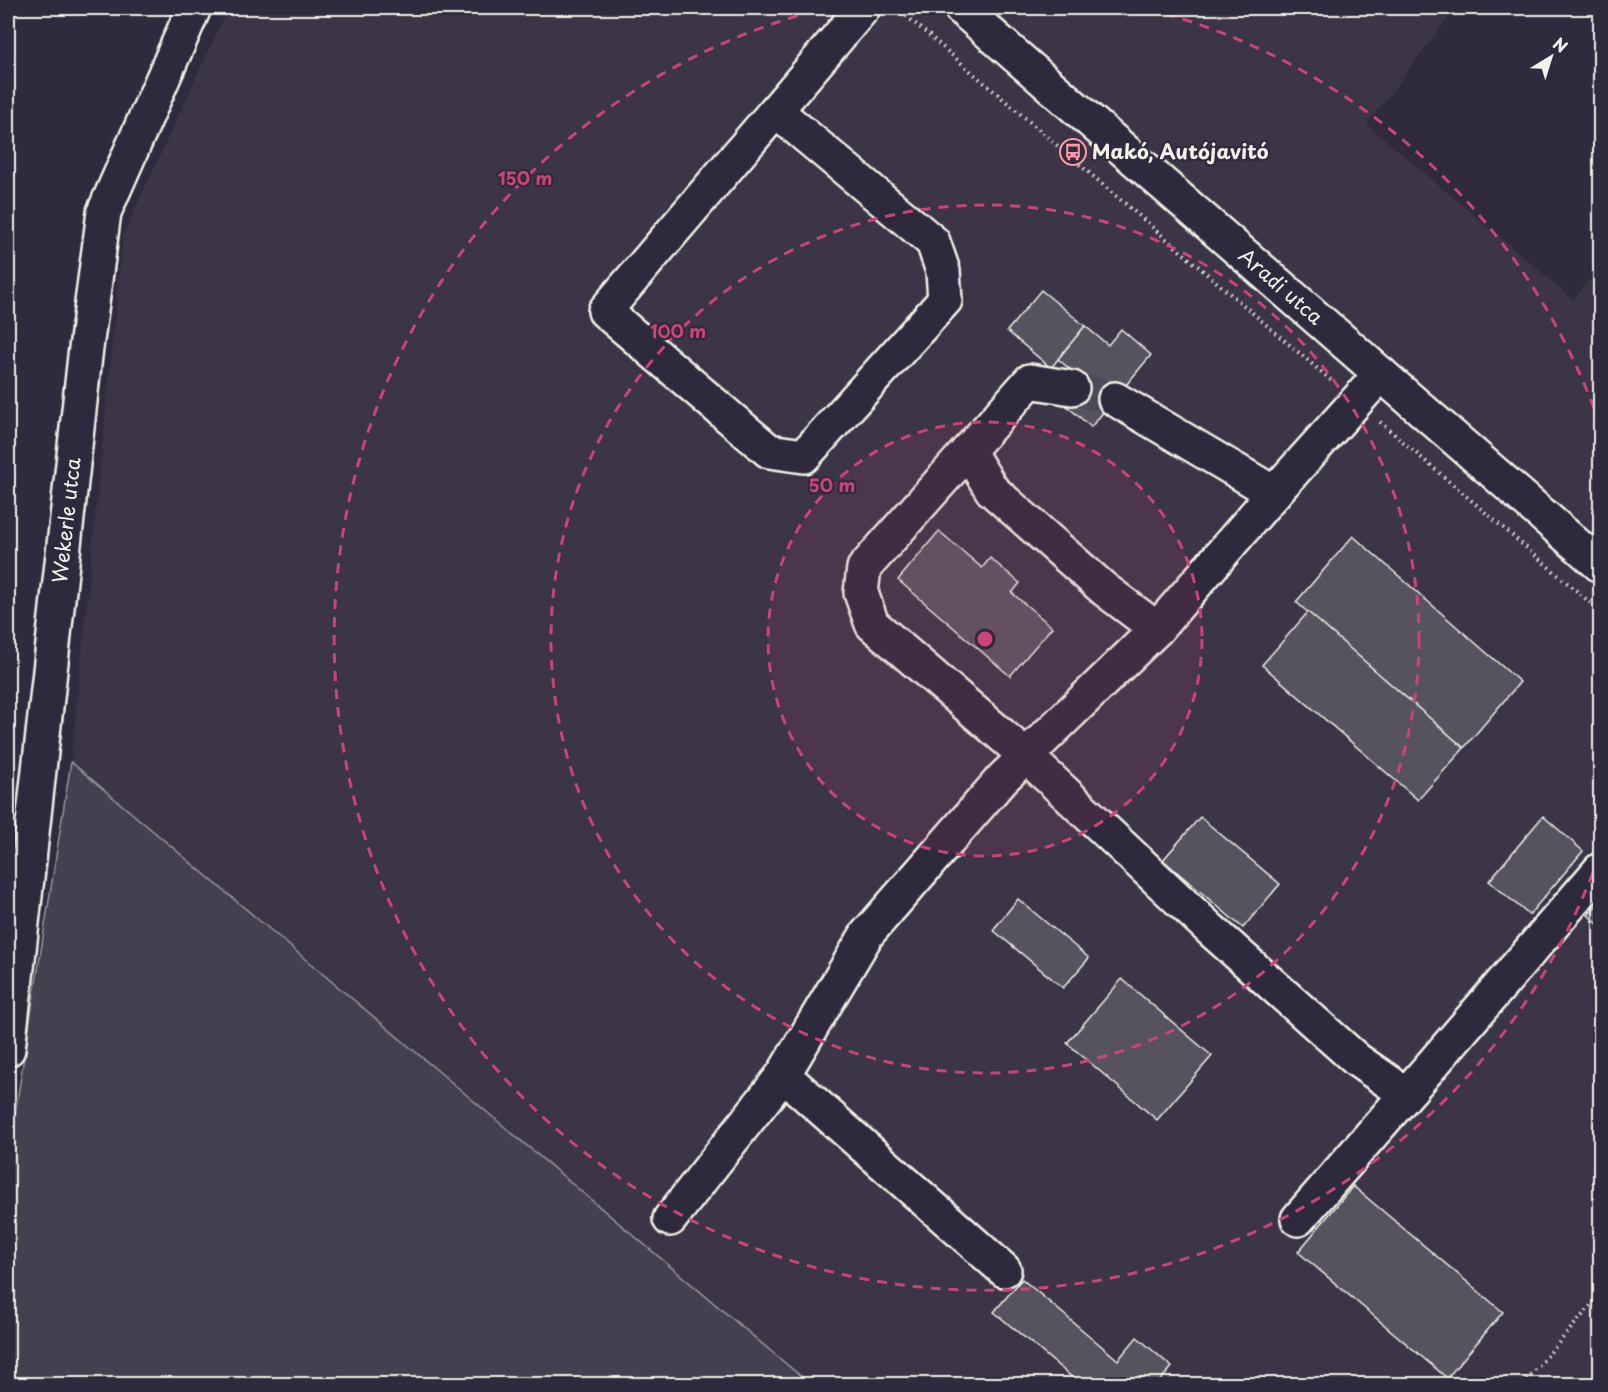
<svg xmlns="http://www.w3.org/2000/svg" width="1608" height="1392" viewBox="0 0 1608 1392" font-family="'Playpen Sans',sans-serif">
<style>
.built{fill:#3b3647}
.green{fill:#454050;stroke:#9c989c;stroke-width:1.5}
.building{fill:#56525f;stroke:#f4f1e8;stroke-width:1.5}
.lines{fill:none;stroke-linecap:round;stroke-linejoin:round}
.minor-tunnel{stroke:#4d4857;stroke-width:33;stroke-dasharray:33 16;stroke-linecap:butt}
.minor-casing{stroke:#f4f1e8;stroke-width:38}
.major-casing{stroke:#f4f1e8;stroke-width:38}
.path{stroke:#f4f1e8;stroke-width:4;stroke-dasharray:1.5 4.5;stroke-linecap:butt}
.minor{stroke:#2f2a3d;stroke-width:33}
.major{stroke:#2f2a3d;stroke-width:33}
.ring{fill:none;stroke:#cc4377;stroke-width:3;stroke-dasharray:10 8}
.labels{text-anchor:middle;stroke-width:4.5;stroke-linejoin:round;paint-order:stroke}
.poi-label{font-size:20px;font-weight:bold;fill:#f4f1e8;stroke:#2f2a3d;text-anchor:start}
.street-label{font-size:20px;fill:#f4f1e8;stroke:#2f2a3d}
.centre{fill:#cc4377;stroke:#2f2a3d;stroke-width:3}
.ring-label{font-size:18px;text-anchor:middle;font-weight:bold;fill:#cc4377;stroke:#2f2a3d;stroke-width:4.5;stroke-linejoin:round;paint-order:stroke}
</style>
<rect width="100%" height="100%" fill="#2f2a3d"/>
<filter id="ink" filterUnits="userSpaceOnUse"><feTurbulence type="fractalNoise" baseFrequency=".0167" numOctaves="2"/><feDisplacementMap in="SourceGraphic" scale="12" xChannelSelector="R" yChannelSelector="G"/><feConvolveMatrix kernelMatrix="1 2 1 2 8 2 1 2 1" color-interpolation-filters="sRGB"/></filter>
<g filter="url(#ink)">
<!-- built -->
<path class="built" d="M228,8H1456L1367,124L1573,299L1600,267V1384H810L71,762L123,235Z"/>
<!-- green -->
<path class="green" d="M71,762L810,1384H8V1158Z"/>
<!-- building -->
<g class="building">
<path d="M1041,290L1085,326L1051,368L1007,331Z"/>
<path d="M1085,326L1108,345L1121,329L1151,355L1091,427L1061,401L1080,378L1058,359Z"/>
<path d="M939,531L982,568L990,558L1020,583L1012,593L1052,627L1010,676L898,580Z"/>
<path d="M1353,536L1520,682L1464,748L1296,602Z"/>
<path d="M1308,612L1464,748L1418,800L1262,665Z"/>
<path d="M1543,816L1583,851L1529,915L1489,881Z"/>
<path d="M1200,817L1280,884L1243,928L1163,860Z"/>
<path d="M1018,899L1089,958L1063,988L993,930Z"/>
<path d="M1600,901V926L1588,915Z"/>
<path d="M1122,979L1212,1056L1157,1120L1067,1043Z"/>
<path d="M1353,1186L1503,1312L1447,1378L1298,1252Z"/>
<path d="M1022,1279L1118,1360L1137,1337L1172,1367L1157,1384H1080L994,1312Z"/>
</g>
<g class="lines">
<!-- minor-tunnel -->
<path class="minor-tunnel" d="M1072,388L1115,399"/>
<defs>
<g id="minor">
<path d="M776,111L933,242L943,271L945,300L804,456L769,451L605,311L863,8"/>
<path d="M1072,388L1030,381L864,568L861,593L872,624L1026,756L1210,929L1357,1060L1399,1089H1411L1600,870"/>
<path d="M1115,399L1274,493"/>
<path d="M968,451L992,490L1104,589L1157,629"/>
<path id="s1" d="M8,1049L85,356L104,212L194,8"/>
<path d="M783,1075L1004,1270"/>
<path d="M670,1219L783,1075L867,934L1002,779L1157,629L1274,493L1381,374"/>
<path d="M1298,1219L1411,1089"/>
</g>
<g id="major">
<path id="s2" d="M961,8L1600,565"/>
</g>
</defs>
<!-- minor casing -->
<use href="#minor" class="minor-casing"/>
<!-- major casing -->
<use href="#major" class="major-casing"/>
<!-- path -->
<g class="path">
<path d="M897,8L1333,382"/>
<path d="M1380,422L1600,611"/>
<path d="M1523,1384L1600,1295"/>
</g>
<!-- minor -->
<use href="#minor" class="minor"/>
<!-- major -->
<use href="#major" class="major"/>
</g>
</g>
<!-- distance rings -->
<circle cx="985" cy="639" r="217" fill="#cc4377" fill-opacity=".12"/>
<g class="ring">
<circle cx="985" cy="639" r="217"/>
<circle cx="985" cy="639" r="434"/>
<path d="M1599 856A651 651 0 1 1 822 9M1148 9A651 651 0 0 1 1599 422"/>
</g>
<!-- icons -->
<defs>
<symbol id="bus-ring" viewBox="-11 -11 22 22"><circle r="9.5" fill="#2f2a3d" stroke="#ff9aa2" stroke-width="1.5"/><path d="M-5-6H5V4H4V6H2V4H-2V6H-4V4H-5ZM-3.5-4V0h7V-4ZM-3.5 1.2v1.5H-2V1.2ZM2 1.2v1.5H3.5V1.2Z" fill="#ff9aa2"/></symbol>
</defs>
<g fill-rule="evenodd">
<use href="#bus-ring" x="1058" y="137" width="30" height="30"/>
</g>
<g class="labels">
<!-- poi labels -->
<g class="poi-label">
<text x="1092" y="159">Makó, Autójavitó</text>
</g>
<!-- street labels -->
<g class="street-label">
<text dy="7" stroke="none"><textPath href="#s2" startOffset="424">Aradi utca</textPath></text>
<text dy="7" stroke="none"><textPath href="#s1" startOffset="532">Wekerle utca</textPath></text>
</g>
</g>
<circle cx="985" cy="639" r="9" class="centre"/>
<g class="ring-label">
<text x="525" y="185">150 m</text>
<text x="678" y="338">100 m</text>
<text x="832" y="492">50 m</text>
</g>
<!-- margin -->
<rect width="1608" height="1392" fill="none" stroke="#2f2a3d" stroke-width="30"/>
<rect x="15" y="15" width="1578" height="1362" fill="none" stroke="#f4f1e8" stroke-width="2" filter="url(#ink)"/>
<!-- north arrow -->
<g transform="translate(1551 57) rotate(38)" stroke="#2f2a3d" stroke-width="4.5" paint-order="stroke">
<path d="M0-4.5L10 22L0 15L-10 22Z" fill="#f4f1e8"/>
<text y="-9" font-size="16" font-weight="bold" text-anchor="middle" fill="#f4f1e8">N</text>
</g>
</svg>
